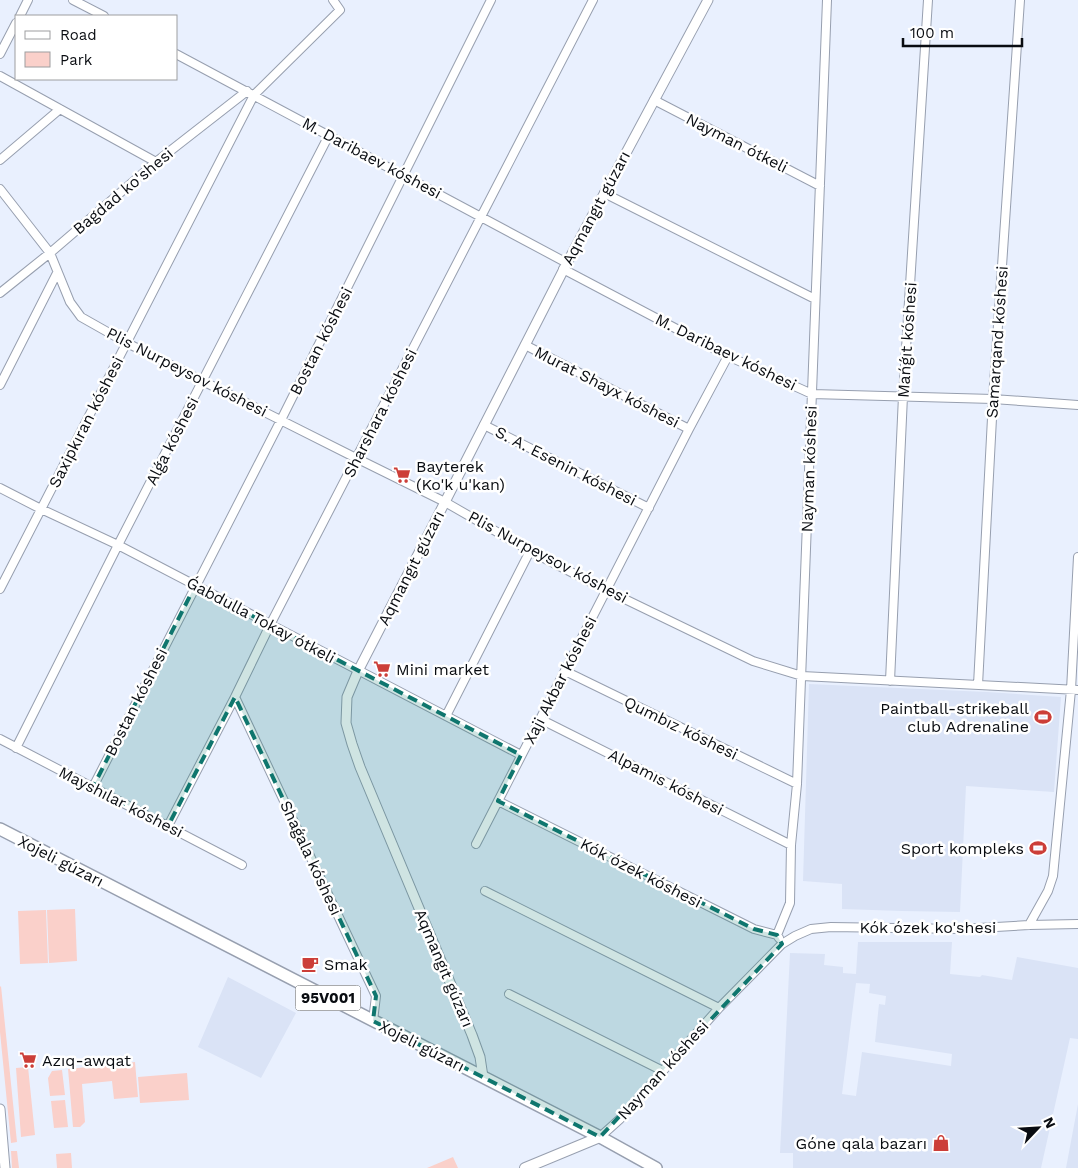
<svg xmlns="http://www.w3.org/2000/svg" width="1078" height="1168" font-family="'Work Sans',sans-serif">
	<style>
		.built { fill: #dae3f6; fill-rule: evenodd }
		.green { fill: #fad0ca }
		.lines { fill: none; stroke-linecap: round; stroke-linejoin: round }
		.minor-casing { stroke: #979faf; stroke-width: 10 }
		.tertiary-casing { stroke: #979faf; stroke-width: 11 }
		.secondary-casing { stroke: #979faf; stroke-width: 12 }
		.primary-casing { stroke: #979faf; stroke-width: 14 }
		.minor { stroke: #fff; stroke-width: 8 }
		.tertiary { stroke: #fff; stroke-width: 9 }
		.secondary { stroke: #fff; stroke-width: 10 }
		.primary { stroke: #fff; stroke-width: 11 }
		.marked { fill: #0f766e; fill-opacity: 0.2; stroke: #0f766e; stroke-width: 4; stroke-dasharray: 10 6; stroke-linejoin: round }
		.labels { text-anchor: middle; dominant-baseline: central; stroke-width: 5; stroke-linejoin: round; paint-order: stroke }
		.shield { fill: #fff; stroke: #535558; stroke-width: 1 }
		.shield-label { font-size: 15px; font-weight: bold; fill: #090c11 }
		.street-label { font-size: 16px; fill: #090c11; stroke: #fff }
		.poi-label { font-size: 16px; fill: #090c11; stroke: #fff; text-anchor: start }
	</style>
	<rect width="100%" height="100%" fill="#e9f0fe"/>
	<!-- built -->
	<path class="built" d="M 809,684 L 987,692 L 1061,697 L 1054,792 L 966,786 L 960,912 L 902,911 L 842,909 L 842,884 L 803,881 Z
		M 858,942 L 952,942 L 950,974 L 980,977 L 982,975 L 1012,980 L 1017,957 L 1078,968 L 1078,1039 L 1070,1038 L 1041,1168 L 793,1168 L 793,1153 L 780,1153 L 790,953 L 825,954 L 824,965 L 843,967 L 843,973 L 856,974 ZM 856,983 L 870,984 L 869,993 L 886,996 L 885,1005 L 879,1004 L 875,1042 L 952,1054 L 951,1066 L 862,1052 L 856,1096 L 842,1094 Z
		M 228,977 L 296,1013 L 261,1078 L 198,1047 Z
		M 1078,1104 L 1078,1168 L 1066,1168 Z"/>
	<!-- green -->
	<path class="green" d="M 75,909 L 77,961 L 49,963 L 47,910 Z
		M 46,910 L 48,963 L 20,964 L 18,911 Z
		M 1,986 L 17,1142 L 11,1143 L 0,1032 L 0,987 Z
		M 135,1062 L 138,1097 L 114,1099 L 112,1081 L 82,1084 L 85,1122 L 80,1127 L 73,1127 L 68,1069 Z
		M 28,1067 L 35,1135 L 21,1137 L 16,1068 Z
		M 62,1070 L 65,1095 L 50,1096 L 48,1078 L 52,1071 Z
		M 187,1073 L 189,1100 L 140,1103 L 138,1077 Z
		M 65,1100 L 68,1127 L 54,1128 L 51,1101 Z
		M 11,1151 L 17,1151 L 19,1168 L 12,1168 Z
		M 71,1153 L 72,1168 L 57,1168 L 56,1154 Z
		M 453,1157 L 458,1168 L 427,1168 Z"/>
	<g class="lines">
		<!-- minor casing -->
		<g class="minor-casing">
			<path id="minor" d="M 73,0 L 104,16
				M 20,16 L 28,0
				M 0,54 L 16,23
				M 176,54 L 567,263
				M 0,76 L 156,162
				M 654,100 L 820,186
				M 0,160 L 60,109
				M 0,189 L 50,253 L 70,302 L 81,317 L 127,343 L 356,458 L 445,502 L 530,551 L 606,590 L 753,661 L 802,676 L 1078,690
				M 604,193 L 815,299
				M 563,269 L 728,356 L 812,394 L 993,399 L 1078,405
				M 0,293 L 50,253 L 156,162 L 247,91
				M 525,345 L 689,429
				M 0,385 L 57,273
				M 484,425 L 649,508
				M 0,488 L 41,509 L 118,545 L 521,755
				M 0,589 L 254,95 L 340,10 L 333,0
				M 565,671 L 797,784
				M 890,681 L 903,396 L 928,0
				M 978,685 L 993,399 L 1020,0
				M 235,697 L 376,996 L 373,1021
				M 446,716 L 530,551
				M 540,719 L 791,845
				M 0,739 L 242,865
				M 16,748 L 118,545 L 329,135
				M 93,787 L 281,420 L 491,0
				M 498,801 L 754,929 L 777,935 L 779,938
				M 168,826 L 235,697 L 270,625 L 593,0
				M 476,844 L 689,429 L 728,356
				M 485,891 L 719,1008
				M 1029,925 L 1048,891 L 1053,876 L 1071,690 L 1078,557
				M 777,935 L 790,903 L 791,845 L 797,784 L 827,0
				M 509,994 L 663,1071
				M 600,1137 L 620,1119 L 719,1008 L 782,944 L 795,936 L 811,929 L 831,927 L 961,929 L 1029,925 L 1078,924"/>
		</g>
		<!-- tertiary casing -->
		<g class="tertiary-casing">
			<path id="tertiary" d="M 483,1077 L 480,1057 L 472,1035 L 360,767 L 352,744 L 346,723 L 347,697 L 358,671 L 445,502 L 567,263 L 708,0
				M 0,1109 L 5,1168"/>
		</g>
		<!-- secondary casing -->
		<g class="secondary-casing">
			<path id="secondary" d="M 525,1168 L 600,1137"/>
		</g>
		<!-- primary casing -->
		<g class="primary-casing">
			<path id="primary" d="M 0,829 L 600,1137 L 656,1168"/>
		</g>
		<!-- minor -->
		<use href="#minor" class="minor"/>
		<!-- tertiary -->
		<use href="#tertiary" class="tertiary"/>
		<!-- secondary -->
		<use href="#secondary" class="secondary"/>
		<!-- primary -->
		<use href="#primary" class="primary"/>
	</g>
	<!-- marked area -->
	<path class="marked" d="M 195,586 L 521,755 L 498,801 L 754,929 L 777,935 L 782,944 L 600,1137 L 373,1021 L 376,996 L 235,697 L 168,826 L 93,787 Z"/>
	<!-- icons -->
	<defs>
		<g id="supermarket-bare" transform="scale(1.35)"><path d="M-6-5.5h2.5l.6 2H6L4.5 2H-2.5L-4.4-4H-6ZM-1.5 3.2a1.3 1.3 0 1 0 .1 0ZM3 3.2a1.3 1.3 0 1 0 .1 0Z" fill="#cc3e38" stroke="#fff" stroke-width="2.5" paint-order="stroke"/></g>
		<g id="stadium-bare" transform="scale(1.35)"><path d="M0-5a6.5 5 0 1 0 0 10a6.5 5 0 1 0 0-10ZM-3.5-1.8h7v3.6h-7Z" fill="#cc3e38" stroke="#fff" stroke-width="2.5" paint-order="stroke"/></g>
		<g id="cafe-bare" transform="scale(1.35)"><path d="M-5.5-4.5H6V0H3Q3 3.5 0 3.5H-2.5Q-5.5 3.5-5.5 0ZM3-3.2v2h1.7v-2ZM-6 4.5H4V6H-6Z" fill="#cc3e38" stroke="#fff" stroke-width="2.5" paint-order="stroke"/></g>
		<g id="shop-bare" transform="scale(1.35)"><path d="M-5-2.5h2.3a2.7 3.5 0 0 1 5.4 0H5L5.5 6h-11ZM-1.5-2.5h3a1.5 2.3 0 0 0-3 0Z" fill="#cc3e38" stroke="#fff" stroke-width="2.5" paint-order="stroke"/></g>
	</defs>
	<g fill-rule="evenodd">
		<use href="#supermarket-bare" x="402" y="475"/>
		<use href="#supermarket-bare" x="382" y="669"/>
		<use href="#stadium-bare" x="1043" y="717"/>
		<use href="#stadium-bare" x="1038" y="848"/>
		<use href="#cafe-bare" x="310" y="964"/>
		<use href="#supermarket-bare" x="28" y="1060"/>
		<use href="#shop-bare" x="941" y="1143"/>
	</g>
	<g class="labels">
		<!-- shield labels -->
		<rect class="shield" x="295.5" y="985.5" width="65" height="25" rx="4"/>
		<g class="shield-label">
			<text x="328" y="998">95V001</text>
		</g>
		<!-- street labels -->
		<g class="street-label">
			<text transform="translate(737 143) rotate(27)">Nayman ótkeli</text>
			<text transform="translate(372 158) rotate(28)">M. Daribaev kóshesi</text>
			<text transform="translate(123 191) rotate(-40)">Bagdad ko'shesi</text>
			<text transform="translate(596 208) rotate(-62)">Aqmangıt gúzarı</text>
			<text transform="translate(907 340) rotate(-86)">Mańǵıt kóshesi</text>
			<text transform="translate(321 341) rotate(-63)">Bostan kóshesi</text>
			<text transform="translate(997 342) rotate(-86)">Samarqand kóshesi</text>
			<text transform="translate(726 352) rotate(26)">M. Daribaev kóshesi</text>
			<text transform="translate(187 372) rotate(27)">Plis Nurpeysov kóshesi</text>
			<text transform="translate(607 387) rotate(27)">Murat Shayx kóshesi</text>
			<text transform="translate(380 413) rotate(-63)">Sharshara kóshesi</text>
			<text transform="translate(86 422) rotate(-63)">Saxipkıran kóshesi</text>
			<text transform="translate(172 441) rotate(-63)">Alǵa kóshesi</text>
			<text transform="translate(566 466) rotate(27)">S. A. Esenin kóshesi</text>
			<text transform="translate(809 469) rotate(-88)">Nayman kóshesi</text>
			<text transform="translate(548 557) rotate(28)">Plis Nurpeysov kóshesi</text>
			<text transform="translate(411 568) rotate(-63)">Aqmangıt gúzarı</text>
			<text transform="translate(261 620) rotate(28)">Ǵabdulla Tokay ótkeli</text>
			<text transform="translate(560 680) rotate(-63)">Xaji Akbar kóshesi</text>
			<text transform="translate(136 702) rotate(-63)">Bostan kóshesi</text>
			<text transform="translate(681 728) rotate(26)">Qumbız kóshesi</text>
			<text transform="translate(666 782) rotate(27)">Alpamıs kóshesi</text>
			<text transform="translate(121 802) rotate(27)">Mayshılar kóshesi</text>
			<text transform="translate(311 858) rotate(65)">Shaǵala kóshesi</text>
			<text transform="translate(61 861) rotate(27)">Xojeli gúzarı</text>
			<text transform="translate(641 873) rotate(27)">Kók ózek kóshesi</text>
			<text x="928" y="927">Kók ózek ko'shesi</text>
			<text transform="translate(444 968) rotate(67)">Aqmangıt gúzarı</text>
			<text transform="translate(422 1046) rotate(27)">Xojeli gúzarı</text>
			<text transform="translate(663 1070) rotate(-48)">Nayman kóshesi</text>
		</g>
		<!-- poi labels -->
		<g class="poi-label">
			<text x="416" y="466">Bayterek<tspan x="416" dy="18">(Ko'k u'kan)</tspan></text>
			<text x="396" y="669">Mini market</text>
			<text x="1029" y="708" text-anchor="end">Paintball-strikeball<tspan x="1029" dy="18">club Adrenaline</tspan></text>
			<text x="1024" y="848" text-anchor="end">Sport kompleks</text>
			<text x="324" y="964">Smak</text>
			<text x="42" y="1060">Azıq-awqat</text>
			<text x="927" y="1143" text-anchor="end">Góne qala bazarı</text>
		</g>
	</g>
	<!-- legend -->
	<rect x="15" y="15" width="162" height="65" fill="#ffffff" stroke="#9d9ea0"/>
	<rect x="25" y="31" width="25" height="8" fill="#ffffff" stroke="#9d9ea0"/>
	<text x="60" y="40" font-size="15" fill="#090c11">Road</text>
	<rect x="25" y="52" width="25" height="15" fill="#fad0ca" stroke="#9d9ea0"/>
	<text x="60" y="65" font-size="15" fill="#090c11">Park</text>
	<!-- north arrow -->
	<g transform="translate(1038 1128) rotate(65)" stroke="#ffffff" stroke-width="4" paint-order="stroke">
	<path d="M0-4L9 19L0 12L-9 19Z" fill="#090c11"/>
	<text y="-8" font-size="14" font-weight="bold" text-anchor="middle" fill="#090c11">N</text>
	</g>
	<!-- scale -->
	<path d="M903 38v8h119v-8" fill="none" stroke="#090c11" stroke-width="2.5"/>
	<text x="910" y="38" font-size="15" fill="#090c11" stroke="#ffffff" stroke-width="4" paint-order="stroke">100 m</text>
</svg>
